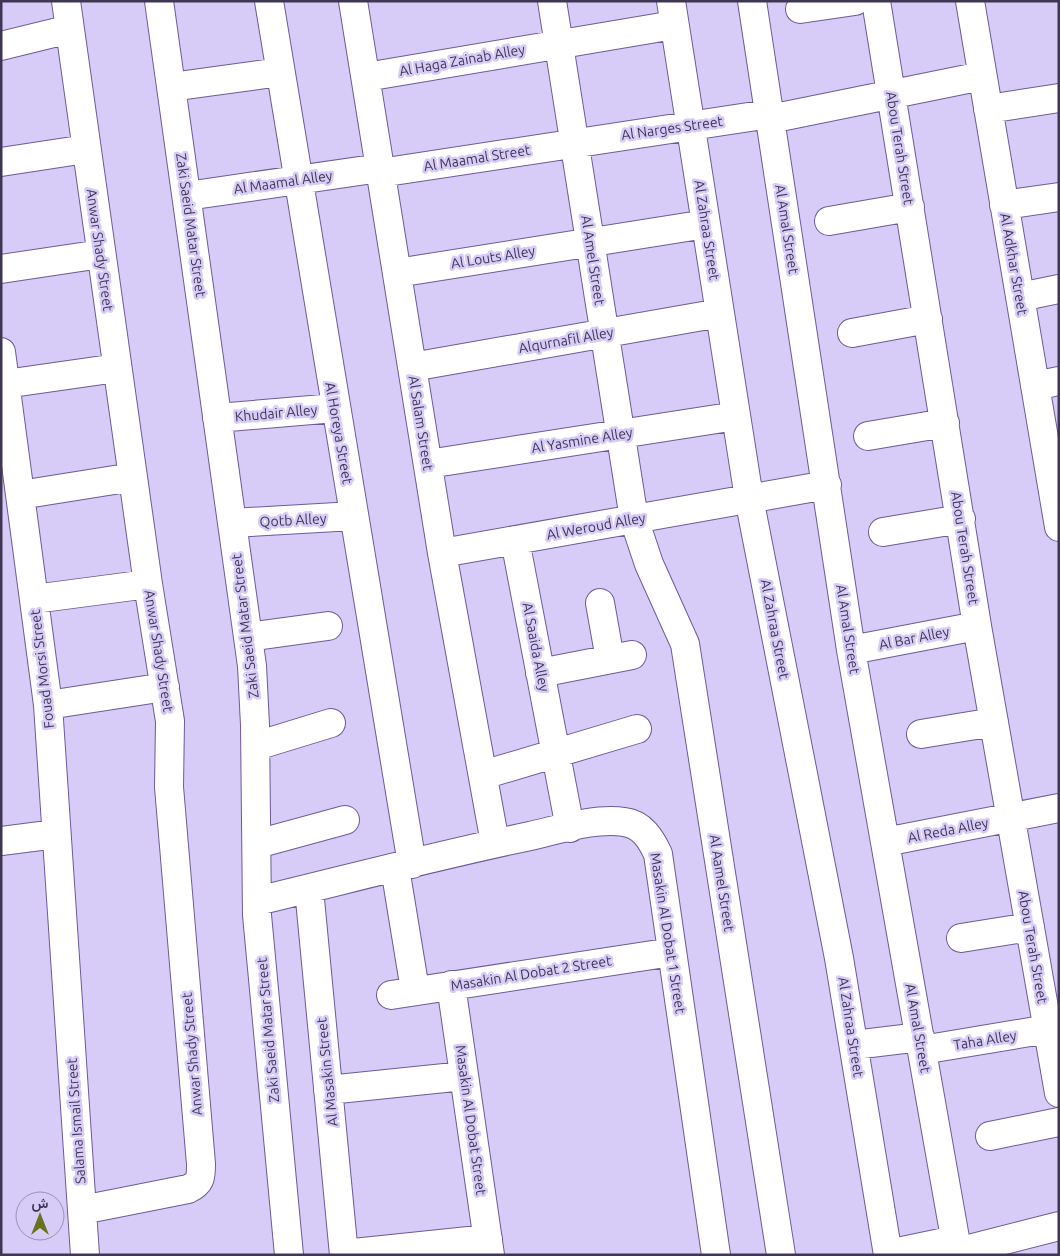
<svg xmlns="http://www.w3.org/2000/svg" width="1060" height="1256" font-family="Ubuntu,Vazirmatn,sans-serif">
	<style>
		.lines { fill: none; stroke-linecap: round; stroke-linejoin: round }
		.minor-casing { stroke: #6e5a99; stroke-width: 30 }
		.minor { stroke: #fff; stroke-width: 28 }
		.labels { text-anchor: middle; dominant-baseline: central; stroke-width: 5; stroke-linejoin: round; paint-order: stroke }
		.street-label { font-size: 14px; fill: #3f3653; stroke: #d7ccf7 }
	</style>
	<rect width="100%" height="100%" fill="#d7ccf7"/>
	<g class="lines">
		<!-- minor casing -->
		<g class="minor-casing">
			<path id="minor" d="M 66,1 L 148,584 L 170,721 L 169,787 L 201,1164 C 201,1177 201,1183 188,1189 L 82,1210
				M 159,1 L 252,666 L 255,725 L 257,915 L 289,1255
				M 269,1 L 412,864
				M 353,1 L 442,553 L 495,843
				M 552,1 L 634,519 L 649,564 L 685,644 L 781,1255
				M 671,1 L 749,498 L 839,958 L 888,1255
				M 752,1 L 851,650 L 958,1255
				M 876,1 L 977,626 L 1059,1093
				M 970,1 L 1059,527
				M 800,9 L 855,1
				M 1,46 L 70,29
				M 366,77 L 674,25
				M 171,87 L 280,72
				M 988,109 L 1059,98
				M 770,119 L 982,76
				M 1,162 L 86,149
				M 380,173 L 769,114
				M 187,196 L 380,168
				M 1004,205 L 1059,197
				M 829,221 L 910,207
				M 1,269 L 101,254
				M 397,273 L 706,224
				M 1020,297 L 1059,289
				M 852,333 L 928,319
				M 1,352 L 48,705 L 85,1255
				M 412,367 L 720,313
				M 5,384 L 117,368
				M 1035,386 L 1059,381
				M 217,418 L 335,408
				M 868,436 L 945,423
				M 428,464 L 736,416
				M 20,495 L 133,477
				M 232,523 L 354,516
				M 883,532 L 961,519
				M 515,540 L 570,828
				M 442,553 L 827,485
				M 34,599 L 148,584
				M 600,603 L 610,659
				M 248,637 L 328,626
				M 851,650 L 977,626
				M 540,673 L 632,655
				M 48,705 L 165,687
				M 921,734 L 994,722
				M 256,746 L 331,723
				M 483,775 L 637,729
				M 1,841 L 56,834
				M 885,842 L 1059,808
				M 257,844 L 345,820
				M 395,868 L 415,990
				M 309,889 L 344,1255
				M 257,901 C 348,879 439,855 530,836 C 557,830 597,817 624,822 C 642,824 651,839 658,854 L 716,1255
				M 961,938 L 1030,927
				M 451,985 L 490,1255
				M 391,995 L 672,952
				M 854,1045 L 920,1037
				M 922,1050 L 1048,1029
				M 328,1090 L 464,1076
				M 990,1136 L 1059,1122
				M 957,1252 L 1059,1226
				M 344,1254 L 488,1239
				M 888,1254 L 955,1240"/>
		</g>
		<!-- minor -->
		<use href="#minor" class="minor"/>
	</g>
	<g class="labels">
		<!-- street labels -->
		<g class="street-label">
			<text transform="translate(462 60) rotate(-10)">Al Haga Zainab Alley</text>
			<text transform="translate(672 128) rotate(-8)">Al Narges Street</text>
			<text transform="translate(900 148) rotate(81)">Abou Terah Street</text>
			<text transform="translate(477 158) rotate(-9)">Al Maamal Street</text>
			<text transform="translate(283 182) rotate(-8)">Al Maamal Alley</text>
			<text transform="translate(191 225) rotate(82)">Zaki Saeid Matar Street</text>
			<text transform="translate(787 229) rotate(81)">Al Amal Street</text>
			<text transform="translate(707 230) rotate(81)">Al Zahraa Street</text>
			<text transform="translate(100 250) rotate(82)">Anwar Shady Street</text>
			<text transform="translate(493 257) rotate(-9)">Al Louts Alley</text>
			<text transform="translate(593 260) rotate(81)">Al Amel Street</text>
			<text transform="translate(1014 264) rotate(80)">Al Adkhar Street</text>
			<text transform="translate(566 340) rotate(-10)">Alqurnafil Alley</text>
			<text transform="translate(276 413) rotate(-5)">Khudair Alley</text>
			<text transform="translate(421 423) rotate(81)">Al Salam Street</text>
			<text transform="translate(339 433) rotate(80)">Al Horeya Street</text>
			<text transform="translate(582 440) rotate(-9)">Al Yasmine Alley</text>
			<text transform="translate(293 520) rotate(-3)">Qotb Alley</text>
			<text transform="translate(596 526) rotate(-10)">Al Weroud Alley</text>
			<text transform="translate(965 548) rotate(81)">Abou Terah Street</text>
			<text transform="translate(245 626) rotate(-97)">Zaki Saeid Matar Street</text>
			<text transform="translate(775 629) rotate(79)">Al Zahraa Street</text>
			<text transform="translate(848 629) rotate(81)">Al Amal Street</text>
			<text transform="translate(914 638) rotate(-11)">Al Bar Alley</text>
			<text transform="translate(536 647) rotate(79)">Al Saaida Alley</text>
			<text transform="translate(159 651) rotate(81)">Anwar Shady Street</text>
			<text transform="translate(42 669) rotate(-97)">Fouad Morsi Street</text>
			<text transform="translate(948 830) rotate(-11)">Al Reda Alley</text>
			<text transform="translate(722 883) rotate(81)">Al Aamel Street</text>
			<text transform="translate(668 933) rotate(81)">Masakin Al Dobat 1 Street</text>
			<text transform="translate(1033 947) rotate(80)">Abou Terah Street</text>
			<text transform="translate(531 973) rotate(-9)">Masakin Al Dobat 2 Street</text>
			<text transform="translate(851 1027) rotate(81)">Al Zahraa Street</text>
			<text transform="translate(918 1028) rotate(80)">Al Amal Street</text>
			<text transform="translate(268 1030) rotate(-95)">Zaki Saeid Matar Street</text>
			<text transform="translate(985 1040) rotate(-9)">Taha Alley</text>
			<text transform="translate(192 1054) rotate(-95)">Anwar Shady Street</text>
			<text transform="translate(327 1072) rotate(-96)">Al Masakin Street</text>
			<text transform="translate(471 1120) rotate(82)">Masakin Al Dobat Street</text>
			<text transform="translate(76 1121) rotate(-94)">Salama Ismail Street</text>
		</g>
	</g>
	<!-- border -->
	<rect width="1060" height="1256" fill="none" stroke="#3f3653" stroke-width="5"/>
	<!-- north arrow -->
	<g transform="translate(40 1216)"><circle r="24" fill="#d7ccf7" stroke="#9a90b5"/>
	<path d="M0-4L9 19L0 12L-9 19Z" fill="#67731e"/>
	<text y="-8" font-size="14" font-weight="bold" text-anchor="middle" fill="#3f3653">ش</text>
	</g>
</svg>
